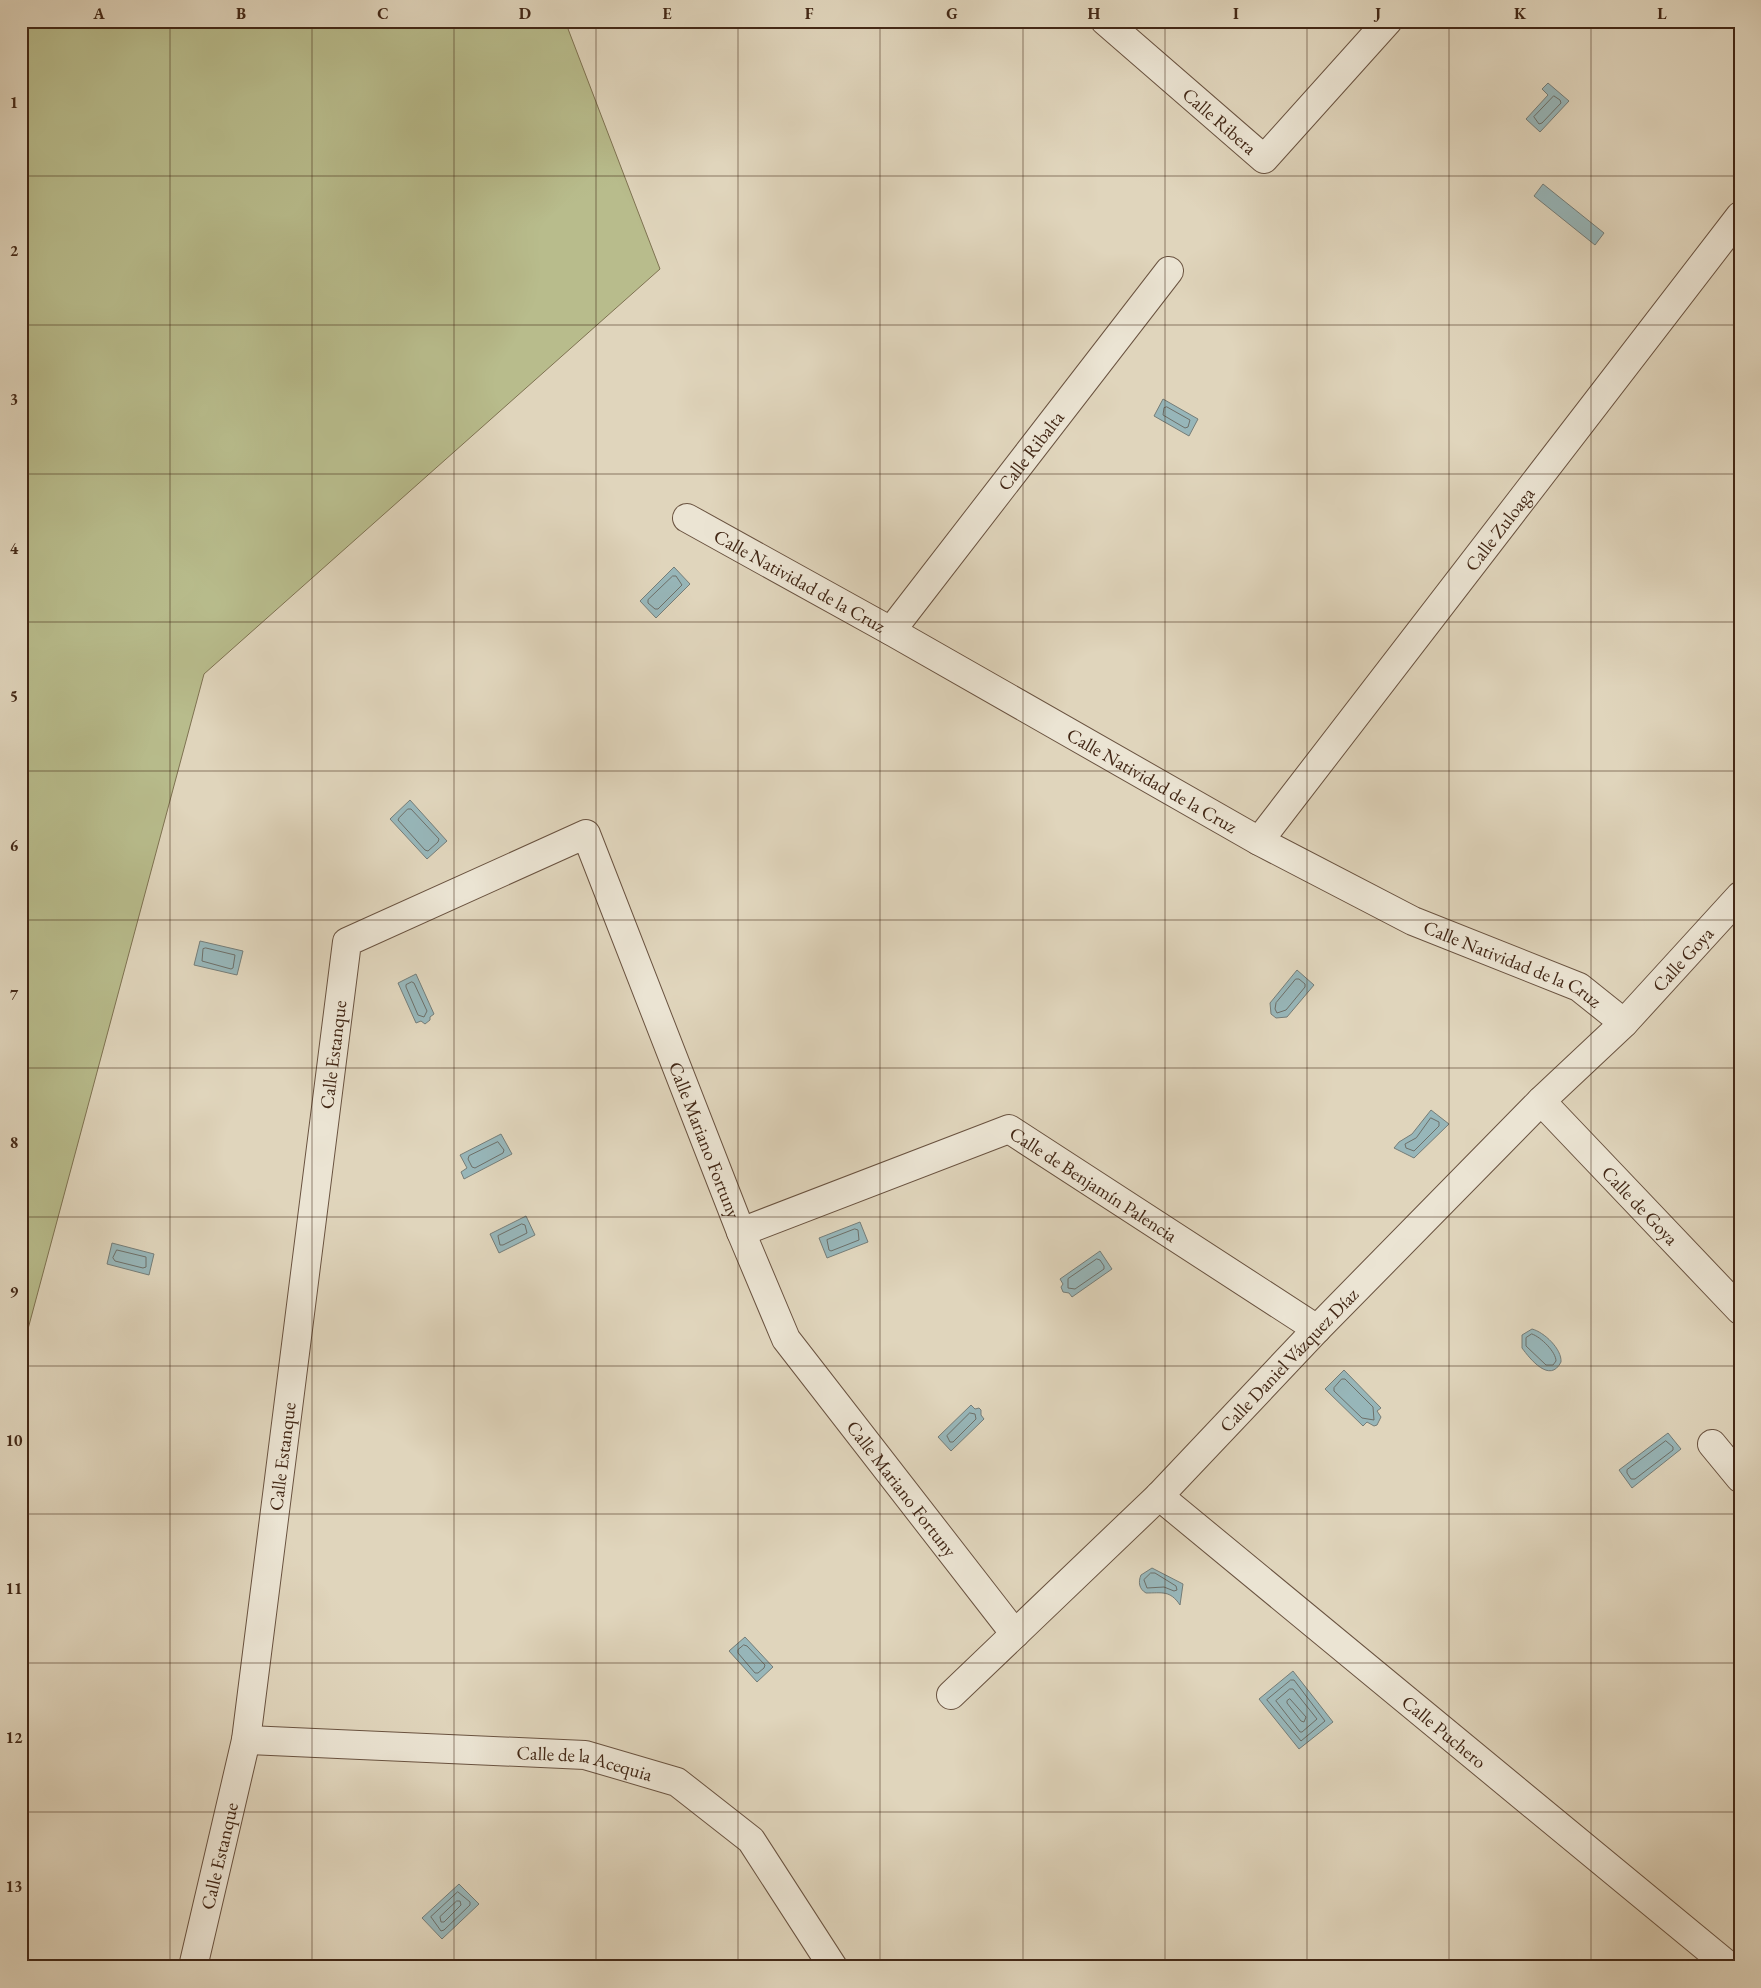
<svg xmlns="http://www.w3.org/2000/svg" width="1761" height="1988" font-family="'EB Garamond',serif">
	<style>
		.green { fill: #b8bc8c; stroke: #7e7251 }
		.water { fill: #97b6b9; stroke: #757d78 }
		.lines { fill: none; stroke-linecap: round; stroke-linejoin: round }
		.shore { stroke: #6d6f68; stroke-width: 1 }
		.minor-casing { stroke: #6a5340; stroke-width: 30 }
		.minor { stroke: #ebe4d3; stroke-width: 28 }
		.grid { fill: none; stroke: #432816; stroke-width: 1; stroke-opacity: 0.55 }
		.labels { text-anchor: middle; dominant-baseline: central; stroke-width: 4.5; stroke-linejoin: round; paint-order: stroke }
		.street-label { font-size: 19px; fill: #432816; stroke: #ebe4d3 }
		.neatline { fill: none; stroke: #432816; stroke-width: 2 }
		.grid-label { font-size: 16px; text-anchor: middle; font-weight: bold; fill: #432816 }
	</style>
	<rect width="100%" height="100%" fill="#e0d5bc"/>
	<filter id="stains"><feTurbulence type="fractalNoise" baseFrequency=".004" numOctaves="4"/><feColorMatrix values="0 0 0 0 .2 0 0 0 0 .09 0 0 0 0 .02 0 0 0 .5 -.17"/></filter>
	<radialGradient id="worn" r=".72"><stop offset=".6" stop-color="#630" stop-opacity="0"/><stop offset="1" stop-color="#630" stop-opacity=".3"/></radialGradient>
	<!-- green -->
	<path class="green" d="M 21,21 L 565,21 L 660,269 L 204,674 L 21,1355 Z"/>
	<!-- water -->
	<path class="water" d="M 1548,83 L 1569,101 L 1540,132 L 1526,119 L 1548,95 L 1542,89 Z
		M 1543,184 L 1604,233 L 1595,245 L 1534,196 Z
		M 1163,399 L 1198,419 L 1189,436 L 1154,416 Z
		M 674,567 L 690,584 L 656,618 L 640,601 Z
		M 410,800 L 447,841 L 427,859 L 390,819 Z
		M 200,941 L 243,951 L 237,975 L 194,965 Z
		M 1297,970 L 1314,985 L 1287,1017 L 1276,1018 L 1271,1014 L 1270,1003 Z
		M 416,974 L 434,1014 L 430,1017 L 430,1020 L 425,1024 L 421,1021 L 416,1023 L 398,983 Z
		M 1431,1110 L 1449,1124 L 1414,1158 L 1394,1148 L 1399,1142 L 1412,1134 Z
		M 501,1134 L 512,1154 L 464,1179 L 461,1172 L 467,1168 L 460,1155 Z
		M 526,1216 L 535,1235 L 499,1253 L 490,1234 Z
		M 860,1222 L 868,1242 L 827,1258 L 819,1238 Z
		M 112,1243 L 154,1254 L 149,1275 L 107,1264 Z
		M 1100,1251 L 1112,1269 L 1072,1297 L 1069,1293 L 1063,1292 L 1061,1287 L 1063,1284 L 1060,1279 Z
		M 1532,1329 C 1544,1332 1562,1349 1561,1362 C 1550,1384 1530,1359 1522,1348 L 1522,1335 Z
		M 1344,1370 L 1381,1408 L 1377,1411 L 1381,1417 L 1377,1425 L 1374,1426 L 1367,1422 L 1363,1426 L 1325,1389 Z
		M 971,1405 L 975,1409 L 979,1408 L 981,1410 L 981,1415 L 984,1419 L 951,1451 L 938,1437 Z
		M 1668,1433 L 1681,1449 L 1632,1488 L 1619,1470 Z
		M 1152,1568 L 1183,1584 L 1180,1605 C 1170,1590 1162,1593 1146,1593 C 1139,1589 1138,1582 1141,1575 Z
		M 745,1637 L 773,1667 L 757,1682 L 729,1651 Z
		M 1293,1671 L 1333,1722 L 1299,1749 L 1259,1699 Z
		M 459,1884 L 479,1904 L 442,1939 L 422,1918 Z"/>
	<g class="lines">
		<!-- shore -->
		<path class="shore" d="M 1554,96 L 1560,100 L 1561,103 L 1542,123 L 1539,124 L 1534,117 Z
			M 1167,407 L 1190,420 L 1188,427 L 1185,428 L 1163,415 L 1164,408 Z
			M 673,576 L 676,576 L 682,585 L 658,609 L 655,609 L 648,603 L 648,600 Z
			M 408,809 L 411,809 L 439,839 L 438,842 L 428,851 L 425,850 L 398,820 L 399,818 Z
			M 206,948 L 235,955 L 233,968 L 231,969 L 202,961 L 203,949 Z
			M 1296,979 L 1299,979 L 1305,984 L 1305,987 L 1286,1010 L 1277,1013 L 1275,1009 L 1276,1003 Z
			M 412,982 L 414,983 L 427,1011 L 424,1017 L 418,1015 L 406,987 L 406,985 Z
			M 1431,1118 L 1439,1122 L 1439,1126 L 1414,1151 L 1406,1148 L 1405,1144 L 1416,1138 Z
			M 498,1142 L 504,1150 L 503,1153 L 475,1168 L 472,1167 L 468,1159 L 469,1156 Z
			M 522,1224 L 525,1225 L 527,1233 L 503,1245 L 500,1245 L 498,1236 Z
			M 855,1229 L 858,1230 L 859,1240 L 831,1251 L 829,1250 L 827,1240 Z
			M 117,1250 L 146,1257 L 146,1267 L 143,1268 L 115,1261 L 113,1258 Z
			M 1097,1259 L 1100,1260 L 1104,1266 L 1104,1269 L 1075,1289 L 1068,1288 L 1068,1279 Z
			M 1532,1334 C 1541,1337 1556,1352 1556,1361 L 1553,1365 L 1546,1365 L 1526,1346 L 1526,1338 Z
			M 1342,1379 L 1345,1379 L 1373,1407 L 1374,1420 L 1362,1418 L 1334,1391 L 1334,1388 Z
			M 970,1413 L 975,1414 L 976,1419 L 953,1442 L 950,1442 L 947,1436 Z
			M 1666,1441 L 1673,1447 L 1673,1450 L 1635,1479 L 1631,1479 L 1627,1473 L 1627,1470 Z
			M 1151,1573 L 1155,1573 L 1176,1586 L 1177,1590 L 1174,1591 L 1164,1587 L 1147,1588 L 1144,1580 Z
			M 744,1645 L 747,1646 L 765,1665 L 764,1668 L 758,1673 L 755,1673 L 738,1653 L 738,1650 Z
			M 1291,1680 L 1294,1680 L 1325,1721 L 1301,1741 L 1267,1700 Z
			M 1290,1689 L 1293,1689 L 1317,1719 L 1302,1732 L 1300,1732 L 1276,1701 Z
			M 1290,1699 L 1306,1717 L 1304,1722 L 1301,1721 L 1287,1703 L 1287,1701 Z
			M 458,1892 L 470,1902 L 470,1905 L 444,1930 L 441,1931 L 431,1917 Z
			M 457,1901 L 460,1901 L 461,1905 L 444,1922 L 441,1922 L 440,1917 Z"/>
		<!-- minor casing -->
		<g class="minor-casing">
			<g id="minor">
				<path id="s1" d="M 1105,21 L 1264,159 L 1388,21"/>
				<path id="s2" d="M 687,518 L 891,631 L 1259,841 L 1413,921 L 1579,987 L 1624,1023"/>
				<path id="s3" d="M 891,631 L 1169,271"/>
				<path id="s4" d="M 1259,841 L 1740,216"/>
				<path id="s5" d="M 1541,1101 L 1740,1310"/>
				<path id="s6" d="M 741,1232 L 1009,1129 L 1317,1329"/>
				<path d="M 1712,1444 L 1740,1478"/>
				<path id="s7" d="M 1159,1496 L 1730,1967"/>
				<path id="s8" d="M 951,1695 L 1159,1496 L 1317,1329 L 1541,1101 L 1624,1023 L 1740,896"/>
				<path id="s9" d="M 246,1740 L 585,1755 L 677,1782 L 751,1840 L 833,1967"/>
				<path id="s10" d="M 193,1967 L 246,1740 L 347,942 L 586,834 L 741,1232 L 786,1339 L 1015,1634"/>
			</g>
		</g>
		<!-- minor -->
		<use href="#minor" class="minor"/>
	</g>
	<!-- grid -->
	<path class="grid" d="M 170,21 L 170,1967M 312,21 L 312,1967M 454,21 L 454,1967M 596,21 L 596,1967M 738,21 L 738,1967M 880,21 L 880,1967M 1023,21 L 1023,1967M 1165,21 L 1165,1967M 1307,21 L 1307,1967M 1449,21 L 1449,1967M 1591,21 L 1591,1967M 21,176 L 1740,176M 21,325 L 1740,325M 21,474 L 1740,474M 21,622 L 1740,622M 21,771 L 1740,771M 21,920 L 1740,920M 21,1068 L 1740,1068M 21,1217 L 1740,1217M 21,1366 L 1740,1366M 21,1514 L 1740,1514M 21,1663 L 1740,1663M 21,1812 L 1740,1812"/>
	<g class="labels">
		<!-- street labels -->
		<g class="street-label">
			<text stroke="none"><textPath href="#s1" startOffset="152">Calle Ribera</textPath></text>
			<text stroke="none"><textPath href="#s3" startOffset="228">Calle Ribalta</textPath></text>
			<text stroke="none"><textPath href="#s4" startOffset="394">Calle Zuloaga</textPath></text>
			<text stroke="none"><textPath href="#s2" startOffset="129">Calle Natividad de la Cruz</textPath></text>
			<text stroke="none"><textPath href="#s2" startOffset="534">Calle Natividad de la Cruz</textPath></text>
			<text stroke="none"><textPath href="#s8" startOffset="1038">Calle Goya</textPath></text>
			<text stroke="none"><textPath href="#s2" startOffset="939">Calle Natividad de la Cruz</textPath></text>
			<text stroke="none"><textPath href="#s10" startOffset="924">Calle Estanque</textPath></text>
			<text stroke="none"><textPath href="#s10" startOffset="1628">Calle Mariano Fortuny</textPath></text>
			<text stroke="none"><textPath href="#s6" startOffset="388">Calle de Benjamín Palencia</textPath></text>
			<text stroke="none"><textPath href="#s5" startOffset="144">Calle de Goya</textPath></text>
			<text stroke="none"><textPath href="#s8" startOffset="476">Calle Daniel Vázquez Díaz</textPath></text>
			<text stroke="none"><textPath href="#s10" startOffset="519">Calle Estanque</textPath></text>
			<text stroke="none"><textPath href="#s10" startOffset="2032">Calle Mariano Fortuny</textPath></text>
			<text stroke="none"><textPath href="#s7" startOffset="370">Calle Puchero</textPath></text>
			<text stroke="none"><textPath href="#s9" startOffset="340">Calle de la Acequia</textPath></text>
			<text stroke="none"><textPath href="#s10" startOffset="114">Calle Estanque</textPath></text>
		</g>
	</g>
	<!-- margin -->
	<rect width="1761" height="1988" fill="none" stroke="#e0d5bc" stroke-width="55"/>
	<rect x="28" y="28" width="1706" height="1932" class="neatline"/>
	<g class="grid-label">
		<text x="99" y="19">A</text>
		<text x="241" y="19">B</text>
		<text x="383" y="19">C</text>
		<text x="525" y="19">D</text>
		<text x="667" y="19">E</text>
		<text x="809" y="19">F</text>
		<text x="952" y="19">G</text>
		<text x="1094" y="19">H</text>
		<text x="1236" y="19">I</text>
		<text x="1378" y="19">J</text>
		<text x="1520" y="19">K</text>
		<text x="1662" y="19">L</text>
		<text x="14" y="108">1</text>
		<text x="14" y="256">2</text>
		<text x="14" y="405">3</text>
		<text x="14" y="554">4</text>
		<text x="14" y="702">5</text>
		<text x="14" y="851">6</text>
		<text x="14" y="1000">7</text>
		<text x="14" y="1148">8</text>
		<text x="14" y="1297">9</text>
		<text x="14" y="1446">10</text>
		<text x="14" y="1594">11</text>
		<text x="14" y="1743">12</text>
		<text x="14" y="1892">13</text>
	</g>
	<rect width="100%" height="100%" filter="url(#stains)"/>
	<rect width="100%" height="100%" fill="url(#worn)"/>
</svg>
